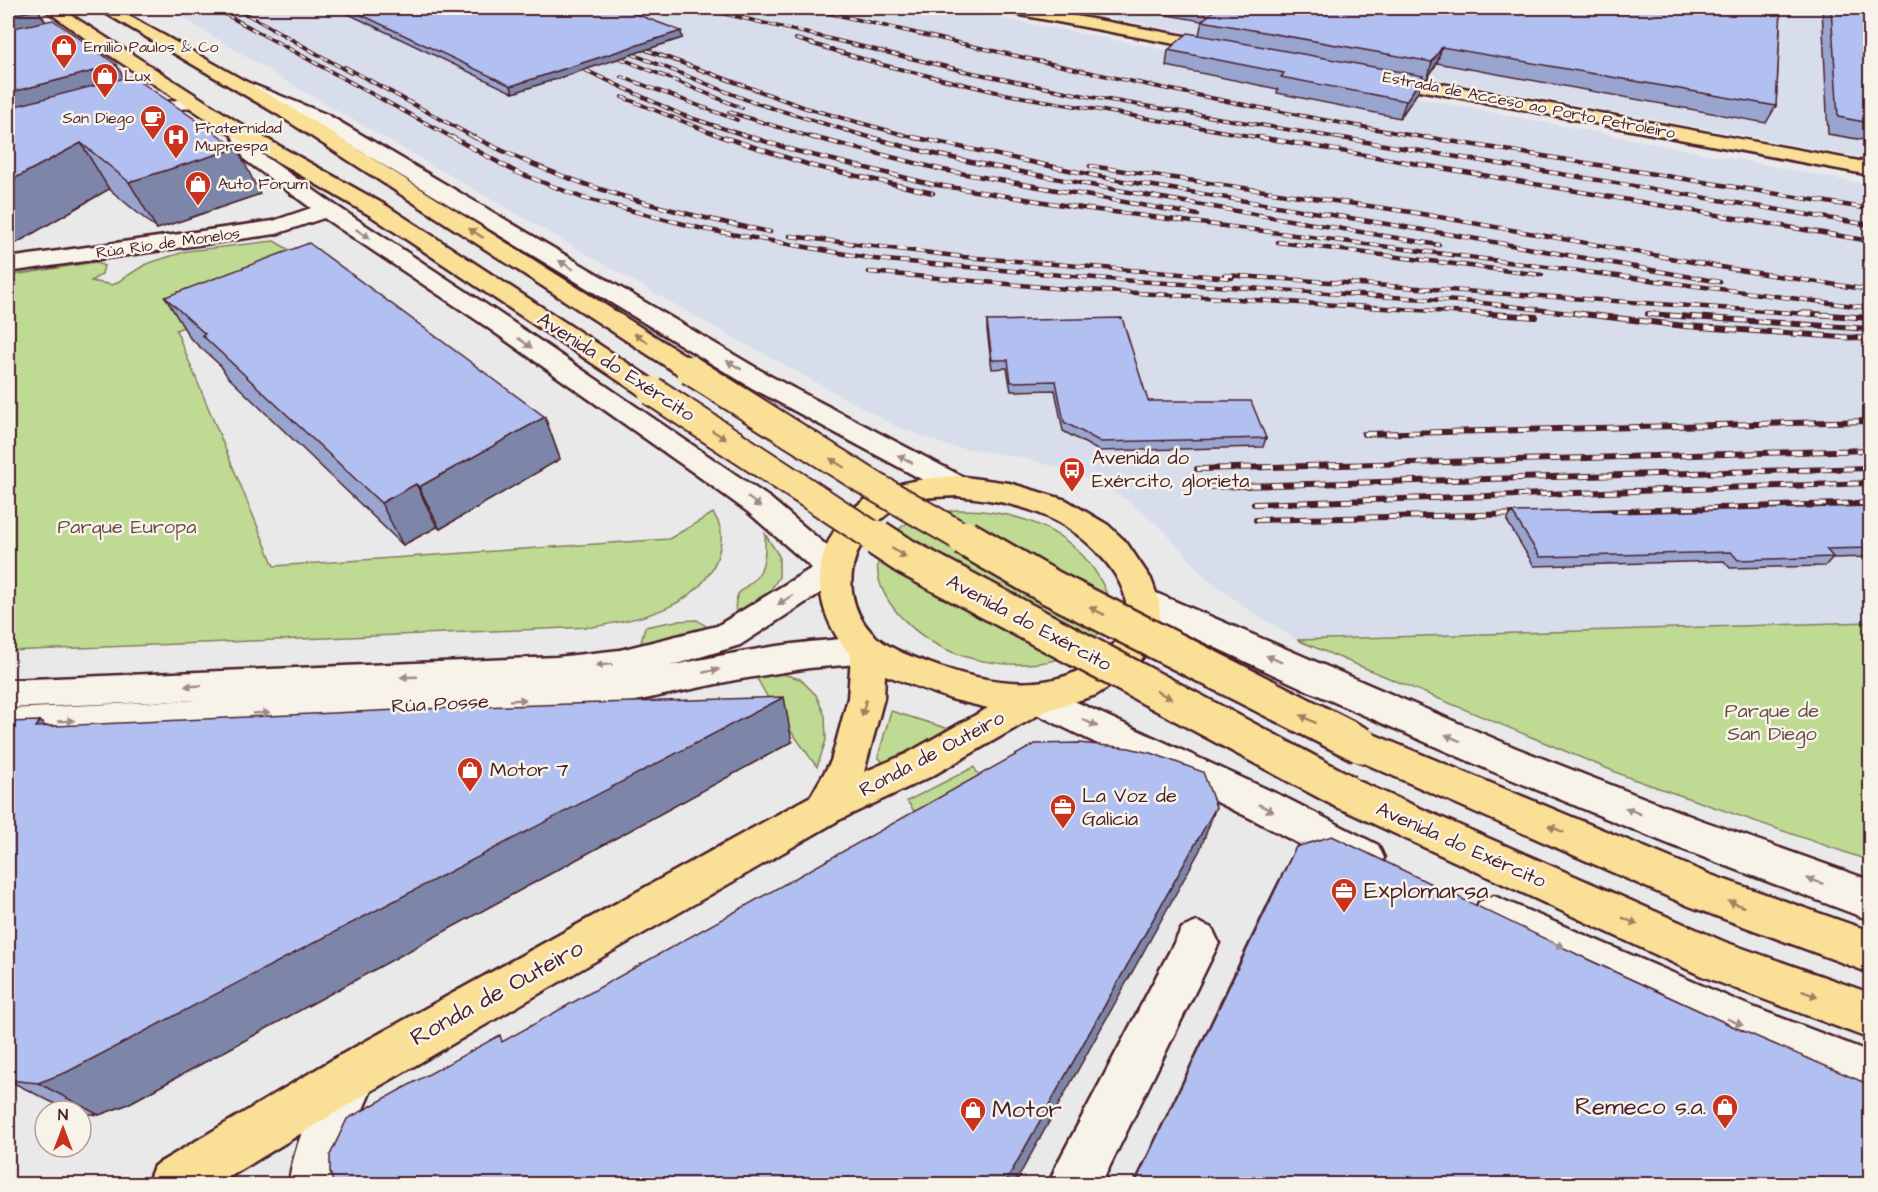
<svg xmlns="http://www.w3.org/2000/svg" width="1878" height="1192" font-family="'Architects Daughter',sans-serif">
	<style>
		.built { fill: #d8ddec }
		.green { fill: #bfda92; stroke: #847c5e; stroke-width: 1.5 }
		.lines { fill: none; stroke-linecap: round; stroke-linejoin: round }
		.minor-casing { stroke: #4a1f2b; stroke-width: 5 }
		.major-casing { stroke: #4a1f2b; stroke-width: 5 }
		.minor { fill: #f7f3e8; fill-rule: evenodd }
		.major { fill: #fadf96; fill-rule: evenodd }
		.rail-far2-casing { stroke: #4a1f2b; stroke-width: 4 }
		.rail-far1-casing { stroke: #4a1f2b; stroke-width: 4.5 }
		.rail-casing { stroke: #4a1f2b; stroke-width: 6 }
		.rail-far2 { stroke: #f7f3e8; stroke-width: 2; stroke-dasharray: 7; stroke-linecap: butt }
		.rail-far1 { stroke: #f7f3e8; stroke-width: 3; stroke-dasharray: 9; stroke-linecap: butt }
		.rail { stroke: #f7f3e8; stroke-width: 4; stroke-dasharray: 11; stroke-linecap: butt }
		.major-bridge-far1-casing { stroke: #4a1f2b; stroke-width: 32; stroke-linecap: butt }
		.major-bridge-casing { stroke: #4a1f2b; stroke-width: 40; stroke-linecap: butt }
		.major-bridge-far1 { stroke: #fadf96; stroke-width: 28 }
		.major-bridge { stroke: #fadf96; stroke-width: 35 }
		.wall { fill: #99a5cf; stroke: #4a1f2b; stroke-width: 1.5 }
		.shaded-wall { fill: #7d86a9; stroke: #4a1f2b; stroke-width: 1.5 }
		.building { fill: #b2c0f1; stroke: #4a1f2b; stroke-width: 1.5 }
		.oneway { fill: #a27f60 }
		.oneway2 { fill: #a0898a }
		.labels { text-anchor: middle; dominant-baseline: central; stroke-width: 5; stroke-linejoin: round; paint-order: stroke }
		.far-poi-label { font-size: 16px; fill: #4a1f2b; stroke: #f7f3e8; text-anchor: start }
		.far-street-label { font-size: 16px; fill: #4a1f2b; stroke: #f7f3e8 }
		.street-label { font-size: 20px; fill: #4a1f2b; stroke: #f7f3e8 }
		.poi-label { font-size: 20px; fill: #4a1f2b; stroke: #f7f3e8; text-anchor: start }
		.park-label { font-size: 20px; fill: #674e45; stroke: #f7f3e8 }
		.near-poi-label { font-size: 24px; fill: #4a1f2b; stroke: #f7f3e8; text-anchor: start }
		.near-street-label { font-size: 24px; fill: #4a1f2b; stroke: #f7f3e8 }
	</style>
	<rect width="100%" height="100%" fill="#e9e9ea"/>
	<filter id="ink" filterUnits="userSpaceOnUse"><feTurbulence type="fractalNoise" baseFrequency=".0167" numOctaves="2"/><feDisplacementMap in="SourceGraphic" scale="12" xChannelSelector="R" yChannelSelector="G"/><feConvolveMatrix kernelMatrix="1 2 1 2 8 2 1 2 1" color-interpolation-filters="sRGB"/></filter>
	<g filter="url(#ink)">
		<!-- built -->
		<path class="built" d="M 167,8 L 948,8 L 1870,185 L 1870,622 L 1297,640 L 1249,610 L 1206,578 L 1164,531 L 1126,499 L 1072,471 L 1014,456 L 948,446 L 896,426 L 698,318 L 284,80 Z
			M 1056,8 L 1870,8 L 1870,159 Z"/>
		<!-- green -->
		<path class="green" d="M 274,241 L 305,259 L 322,274 L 176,330 L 274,566 L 669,539 L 713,513 C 722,526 723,536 719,552 C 704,607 641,619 592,627 L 8,651 L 8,276 L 95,262 L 104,266 L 102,274 L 91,281 L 113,285 L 146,264 L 187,251 Z
			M 956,510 C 1015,509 1074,529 1102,583 C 1108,594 1112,611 1106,622 C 1093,648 1066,660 1039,663 C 1008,667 970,662 941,647 C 899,626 847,568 900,528 C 916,516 937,513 956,510 Z
			M 765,534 L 779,556 L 779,577 L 765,599 L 736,615 C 732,584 749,592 760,572 C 766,560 765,547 765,534 Z
			M 697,620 L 709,628 L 640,647 L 645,627 L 676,621 Z
			M 1870,622 L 1870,861 L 1630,778 L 1297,640 Z
			M 783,674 L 800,679 L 816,695 L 825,716 L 826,740 L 817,767 L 772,705 L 755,675 Z
			M 891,711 L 959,732 L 891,770 L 878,757 Z
			M 974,767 L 983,783 L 917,815 L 907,801 Z"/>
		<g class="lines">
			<!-- minor casing -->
			<g class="minor-casing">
				<path id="minor" d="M 244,81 L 328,115 L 770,376 L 967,479 L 972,486 L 967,493 L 957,496 L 947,493 L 752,388 L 314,123 L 238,90 L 235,86 L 238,82 Z
					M 191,96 L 197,97 L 200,101 L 197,105 L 130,124 L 123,122 L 121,118 L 123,114 Z
					M 240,126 L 247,128 L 260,153 L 335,205 L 499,313 L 770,498 L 845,561 L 850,569 L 845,577 L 740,645 L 670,666 C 723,655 777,644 831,640 C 848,638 865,635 881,641 L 886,650 L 881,659 L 869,663 L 809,668 L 735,680 L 626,703 L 557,712 L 8,739 L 8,709 L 196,700 L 8,708 L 8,680 L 557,657 L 620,650 L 717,626 L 812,568 L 748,512 L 694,473 L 481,323 L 324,218 L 276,234 L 8,272 L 8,258 L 273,221 L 311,208 L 245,160 L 230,132 L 233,128 Z
					M 1142,587 L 1516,748 L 1698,819 L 1870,880 L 1870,920 L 1671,845 L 1489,770 L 1309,691 L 1130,608 L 1125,599 L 1130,590 Z
					M 1037,684 L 1284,797 L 1378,845 L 1384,858 L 1378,871 L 1364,877 L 1350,871 L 1256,821 L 1024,708 L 1019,698 L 1024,688 Z
					M 1494,896 L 1745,1004 L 1870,1052 L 1870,1100 L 1722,1040 L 1479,930 L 1473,916 L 1479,902 Z
					M 1197,922 L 1212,928 L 1219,943 L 1101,1184 L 1049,1184 L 1056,1166 L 1182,928 Z
					M 354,1050 L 371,1057 L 378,1074 L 349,1142 L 339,1184 L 289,1184 C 294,1140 317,1097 337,1057 Z"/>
			</g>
			<!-- major casing -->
			<g class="major-casing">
				<path id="major" d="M 43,8 L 60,8 L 247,128 L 387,206 L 661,385 L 665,391 L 661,397 L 652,399 L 643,397 L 371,216 L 233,136 L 100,49 Z
					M 97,8 L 115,8 L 289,106 L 699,364 L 703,370 L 699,376 L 690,378 L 681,376 L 277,114 Z
					M 1002,8 L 1032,8 L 1223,43 L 1231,48 L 1223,53 L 1010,13 Z
					M 1377,72 L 1870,163 L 1870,175 L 1371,81 L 1368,77 L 1371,73 Z
					M 957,476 L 1009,483 L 1066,500 L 1108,525 L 1126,542 L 1151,579 L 1159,601 L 1160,617 L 1157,632 L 1145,655 L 1123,678 L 1096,695 L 1045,711 L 932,776 L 839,820 L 371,1091 L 218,1184 L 147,1184 L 154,1166 L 337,1057 L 811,796 L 831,761 L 848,698 L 851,655 C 804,604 810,530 873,495 C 898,481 928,478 957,476 ZM 957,496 C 1010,501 1058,512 1096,551 C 1109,564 1120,579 1125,596 C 1128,611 1128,627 1118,639 C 1069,700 991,686 926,662 C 907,655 885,647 871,632 C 830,586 858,520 912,501 C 926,496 942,497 957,496 ZM 885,675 L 951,699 L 988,708 L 906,754 L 864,772 L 884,698 Z
					M 1361,729 L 1711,875 L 1870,931 L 1870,973 L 1689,906 L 1348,756 L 1342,745 L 1348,734 Z
					M 1347,776 L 1725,942 L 1870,993 L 1870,1039 L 1702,976 L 1333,805 L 1328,793 L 1333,781 Z"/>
			</g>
			<!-- minor -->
			<use href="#minor" class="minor"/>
			<!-- major -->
			<use href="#major" class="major"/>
			<!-- rail-far2 casing -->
			<g class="rail-far2-casing">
				<path id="rail-far2" d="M 214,8 L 455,139
					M 236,8 L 351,73
					M 701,8 L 964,71 L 1091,97 L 1345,139
					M 785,8 L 814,14
					M 807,8 C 1015,56 1223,105 1434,139
					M 796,39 L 883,65 L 1005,94 L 1268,139
					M 646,50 L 806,108 L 919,139
					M 632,54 L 752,102 L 875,139
					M 620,58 L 742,108
					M 345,67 L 477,139
					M 585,70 L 682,115 L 756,139
					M 622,77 L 737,120
					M 622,97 L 727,139
					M 729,112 L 817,139"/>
			</g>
			<!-- rail-far1 casing -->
			<g class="rail-far1-casing">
				<path id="rail-far1" d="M 452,137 L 516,172 L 583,198 L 703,229 L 874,259 L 1119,280 L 1474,302 L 1587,315
					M 474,137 C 570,186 665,211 770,232
					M 723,137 L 813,166 L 933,193
					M 751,137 L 796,151 L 931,184 L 1082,208 L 1870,308
					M 812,137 L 943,170 L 1198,215
					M 870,137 C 937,157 1006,169 1075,182 C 1196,205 1317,225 1439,245
					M 913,137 L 1111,179 L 1454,235 L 1720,282
					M 1259,137 L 1870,241
					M 1336,137 L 1870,225
					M 1425,137 L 1870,209
					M 1090,166 L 1411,212 L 1732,269 L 1870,290
					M 790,236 L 964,257 L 1232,278
					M 1278,242 L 1542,275
					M 869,272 L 1054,288 L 1501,315
					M 1224,275 L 1823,315
					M 1648,314 L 1661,315"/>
			</g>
			<!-- rail casing -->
			<g class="rail-casing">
				<path id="rail" d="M 1476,313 L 1536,317
					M 1574,313 L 1685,326 L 1870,339
					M 1801,313 L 1870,318
					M 1648,314 L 1870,329
					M 1364,434 L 1870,421
					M 1197,469 L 1870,450
					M 1205,487 L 1870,468
					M 1254,504 L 1870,483
					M 1595,512 L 1870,503
					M 1256,520 L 1526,514"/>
			</g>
			<!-- rail-far2 -->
			<use href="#rail-far2" class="rail-far2"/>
			<!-- rail-far1 -->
			<use href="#rail-far1" class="rail-far1"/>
			<!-- rail -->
			<use href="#rail" class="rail"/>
			<!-- major-bridge-far1 casing -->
			<g class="major-bridge-far1-casing">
				<path id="major-bridge-far1" d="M 690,370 L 879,489 L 967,540
					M 652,391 L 879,540"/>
			</g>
			<!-- major-bridge casing -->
			<g class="major-bridge-casing">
				<path id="major-bridge" d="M 877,538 L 906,557 L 1347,793
					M 965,538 L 1050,587 L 1361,745"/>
			</g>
			<!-- major-bridge-far1 -->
			<use href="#major-bridge-far1" class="major-bridge-far1"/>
			<!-- major-bridge -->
			<use href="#major-bridge" class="major-bridge"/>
		</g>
		<!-- wall -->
		<path class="wall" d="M 8,8 L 38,9 L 45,21 L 124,78 L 260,194 L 157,229 L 109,189 L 8,248 Z
			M 336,8 L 620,8 L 682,38 L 513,93 Z
			M 1127,8 L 1781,8 L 1776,106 L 1766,123 L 1437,63 L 1427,79 L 1422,78 L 1418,92 L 1400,118 L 1277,93 L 1278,89 L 1166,66 L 1168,50 L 1199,35 L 1202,21 Z
			M 1822,8 L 1870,8 L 1870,141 L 1828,134 Z
			M 165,297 L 545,417 L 560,459 L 440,529 L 437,527 L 403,545 L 227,376 L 221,366 L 190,338 Z
			M 987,321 L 1148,401 L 1266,438 L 1263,447 L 1099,451 L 1063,431 L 1055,390 L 1011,391 L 1007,368 L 992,369 L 987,330 Z
			M 1870,506 L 1870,557 L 1832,558 L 1825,566 L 1730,568 L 1724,561 L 1534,566 L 1507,521 L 1512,512 L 1613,513 Z
			M 40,721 L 45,726 L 792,742 L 126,1105 L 99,1115 L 81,1113 L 81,1111 L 69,1111 L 8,1080 Z
			M 1296,847 L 1589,960 L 1741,1030 L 1870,1185 L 1133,1185 L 1274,890 Z"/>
		<!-- shaded-wall -->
		<path class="shaded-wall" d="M 38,9 L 62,50 L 8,63 L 8,16 Z
			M 681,31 L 682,38 L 513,93 L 511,86 Z
			M 1442,47 L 1437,63 L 1427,79 L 1432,62 Z
			M 117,65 L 140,108 L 8,145 L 8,93 Z
			M 1423,76 L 1418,92 L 1400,118 L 1406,101 Z
			M 81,143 L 109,189 L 8,248 L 8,182 Z
			M 237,148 L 260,194 L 157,229 L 129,182 Z
			M 545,417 L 560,459 L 440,529 L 419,487 Z
			M 416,484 L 437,527 L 403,545 L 381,503 Z
			M 784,697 L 792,742 L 126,1105 L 99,1115 L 38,1083 Z
			M 40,721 L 88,765 L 36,727 Z
			M 1216,807 L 1200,850 L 1014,1185 L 1004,1185 Z"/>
		<!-- building -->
		<path class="building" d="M 8,8 L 35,8 L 38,9 L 8,16 Z
			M 347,8 L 620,8 L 681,31 L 511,86 Z
			M 1215,8 L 1781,8 L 1776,106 L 1442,47 L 1432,62 L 1202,21 L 1217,8 Z
			M 1831,8 L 1870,8 L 1870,123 L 1838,117 Z
			M 53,20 L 117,65 L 8,93 L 8,29 Z
			M 1188,33 L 1423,76 L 1406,101 L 1281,77 L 1284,73 L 1168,50 Z
			M 132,76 L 237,148 L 129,182 L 81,143 L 8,182 L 8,108 Z
			M 309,243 L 545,417 L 419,487 L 416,484 L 381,503 L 202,335 L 205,334 L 165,297 Z
			M 1122,318 L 1148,401 L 1251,401 L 1266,438 L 1101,442 L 1064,422 L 1056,381 L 1011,382 L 1008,360 L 992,360 L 987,321 Z
			M 1870,506 L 1870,548 L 1826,549 L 1833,557 L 1738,560 L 1731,552 L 1540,557 L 1512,512 L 1610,510 L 1613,513 Z
			M 784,697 L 67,1072 L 38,1083 L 8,1080 L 8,722 L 40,721 L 36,727 L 420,709 Z
			M 1079,743 L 1129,748 L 1154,754 L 1203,772 L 1216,807 L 1004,1185 L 334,1185 L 330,1172 L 330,1155 L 347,1119 L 500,1035 L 502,1042 L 1035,744 Z
			M 1332,836 L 1589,960 L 1741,1030 L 1870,1085 L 1870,1185 L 1134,1185 L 1296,847 Z"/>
		<!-- one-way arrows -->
		<defs><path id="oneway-solid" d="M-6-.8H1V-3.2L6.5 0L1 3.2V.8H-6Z" transform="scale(1.5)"/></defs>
		<g class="oneway">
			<use href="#oneway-solid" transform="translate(476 233) rotate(-147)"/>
			<use href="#oneway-solid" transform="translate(641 338) rotate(-147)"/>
			<use href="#oneway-solid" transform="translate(719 435) rotate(33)"/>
			<use href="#oneway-solid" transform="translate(837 463) rotate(-148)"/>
			<use href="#oneway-solid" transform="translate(899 553) rotate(33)"/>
			<use href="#oneway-solid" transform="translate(1097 611) rotate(-153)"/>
			<use href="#oneway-solid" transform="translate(1164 695) rotate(28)"/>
			<use href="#oneway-solid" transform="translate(864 708) rotate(103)"/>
			<use href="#oneway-solid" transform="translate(1308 719) rotate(-153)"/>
			<use href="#oneway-solid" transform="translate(1556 829) rotate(-157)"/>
			<use href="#oneway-solid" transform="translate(1736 904) rotate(-160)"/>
			<use href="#oneway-solid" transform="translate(1630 921) rotate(24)"/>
			<use href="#oneway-solid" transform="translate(1810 994) rotate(20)"/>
		</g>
		<g class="oneway2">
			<use href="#oneway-solid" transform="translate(363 234) rotate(34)"/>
			<use href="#oneway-solid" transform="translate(566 265) rotate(-149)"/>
			<use href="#oneway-solid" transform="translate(525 343) rotate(35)"/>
			<use href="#oneway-solid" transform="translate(734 365) rotate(-149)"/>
			<use href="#oneway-solid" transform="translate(905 459) rotate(-152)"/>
			<use href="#oneway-solid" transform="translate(754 502) rotate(37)"/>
			<use href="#oneway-solid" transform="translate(785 600) rotate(148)"/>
			<use href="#oneway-solid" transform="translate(1274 659) rotate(-156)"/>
			<use href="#oneway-solid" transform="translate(604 665) rotate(174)"/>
			<use href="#oneway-solid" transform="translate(711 671) rotate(-12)"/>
			<use href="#oneway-solid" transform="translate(409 677) rotate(178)"/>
			<use href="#oneway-solid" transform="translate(193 686) rotate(178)"/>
			<use href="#oneway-solid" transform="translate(518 700) rotate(-3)"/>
			<use href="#oneway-solid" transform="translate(261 713) rotate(-3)"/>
			<use href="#oneway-solid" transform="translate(66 721) rotate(-3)"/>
			<use href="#oneway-solid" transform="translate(1090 723) rotate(26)"/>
			<use href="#oneway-solid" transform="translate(1453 738) rotate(-156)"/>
			<use href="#oneway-solid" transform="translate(1266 808) rotate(26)"/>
			<use href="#oneway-solid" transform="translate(1633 811) rotate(-158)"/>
			<use href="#oneway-solid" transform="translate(1815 881) rotate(-161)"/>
			<use href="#oneway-solid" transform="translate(1556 944) rotate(24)"/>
			<use href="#oneway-solid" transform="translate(1735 1022) rotate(23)"/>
		</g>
	</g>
	<!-- icons -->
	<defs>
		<g id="shop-pin" transform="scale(1.35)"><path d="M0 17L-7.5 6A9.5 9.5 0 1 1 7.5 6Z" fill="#c8321e" stroke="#f7f3e8"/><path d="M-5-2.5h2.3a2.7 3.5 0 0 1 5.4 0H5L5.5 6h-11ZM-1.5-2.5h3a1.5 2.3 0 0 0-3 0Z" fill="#fff"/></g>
		<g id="cafe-pin" transform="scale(1.35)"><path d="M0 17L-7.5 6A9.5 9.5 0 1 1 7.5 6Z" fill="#c8321e" stroke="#f7f3e8"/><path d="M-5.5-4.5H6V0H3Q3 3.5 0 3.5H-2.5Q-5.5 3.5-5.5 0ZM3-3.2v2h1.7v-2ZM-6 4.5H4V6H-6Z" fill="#fff"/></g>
		<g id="hospital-pin" transform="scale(1.35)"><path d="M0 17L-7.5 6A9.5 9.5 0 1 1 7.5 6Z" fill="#c8321e" stroke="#f7f3e8"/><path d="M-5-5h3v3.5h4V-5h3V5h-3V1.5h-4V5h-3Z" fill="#fff"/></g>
		<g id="bus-pin" transform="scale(1.35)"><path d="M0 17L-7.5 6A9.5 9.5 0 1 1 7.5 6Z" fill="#c8321e" stroke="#f7f3e8"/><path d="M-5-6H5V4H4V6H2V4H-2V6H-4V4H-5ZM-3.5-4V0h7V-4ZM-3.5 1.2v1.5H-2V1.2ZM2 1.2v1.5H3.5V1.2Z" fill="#fff"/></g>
		<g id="office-pin" transform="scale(1.35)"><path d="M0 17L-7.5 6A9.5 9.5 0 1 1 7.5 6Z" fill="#c8321e" stroke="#f7f3e8"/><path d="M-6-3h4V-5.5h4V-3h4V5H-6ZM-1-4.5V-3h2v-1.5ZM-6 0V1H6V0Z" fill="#fff"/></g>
	</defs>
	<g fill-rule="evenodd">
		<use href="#shop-pin" x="64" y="47"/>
		<use href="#shop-pin" x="105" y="76"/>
		<use href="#cafe-pin" x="153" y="118"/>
		<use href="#hospital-pin" x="176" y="137"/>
		<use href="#shop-pin" x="198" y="184"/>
		<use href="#bus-pin" x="1072" y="470"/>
		<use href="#shop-pin" x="470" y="770"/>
		<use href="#office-pin" x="1063" y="807"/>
		<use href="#office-pin" x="1344" y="891"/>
		<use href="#shop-pin" x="1725" y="1107"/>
		<use href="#shop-pin" x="973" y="1110"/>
	</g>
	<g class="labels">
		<!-- far-poi labels -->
		<g class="far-poi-label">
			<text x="84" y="47">Emilio Paulos &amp; Co</text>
			<text x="124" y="76">Lux</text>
			<text x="134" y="118" text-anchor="end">San Diego</text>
			<text x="195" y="128">Fraternidad<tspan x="195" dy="18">Muprespa</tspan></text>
			<text x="218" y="184">Auto Forum</text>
		</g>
		<!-- far-street labels -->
		<g class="far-street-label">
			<text transform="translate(1529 105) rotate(11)">Estrada de Acceso ao Porto Petroleiro</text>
			<text transform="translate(168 243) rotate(-8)">Rúa Río de Monelos</text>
		</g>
		<!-- street labels -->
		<g class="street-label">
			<text transform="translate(616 367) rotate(33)">Avenida do Exército</text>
			<text transform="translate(1029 623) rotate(28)">Avenida do Exército</text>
			<text transform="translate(440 704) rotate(-3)">Rúa Posse</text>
			<text transform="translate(932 754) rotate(-28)">Ronda de Outeiro</text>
			<text transform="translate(1461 845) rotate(24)">Avenida do Exército</text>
		</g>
		<!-- poi labels -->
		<g class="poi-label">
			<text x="1092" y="458">Avenida do<tspan x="1092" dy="23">Exército, glorieta</tspan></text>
			<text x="490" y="770">Motor 7</text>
			<text x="1082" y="796">La Voz de<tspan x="1082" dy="23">Galicia</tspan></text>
		</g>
		<!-- park labels -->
		<g class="park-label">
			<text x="127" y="527">Parque Europa</text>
			<text x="1772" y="711">Parque de<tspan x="1772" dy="23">San Diego</tspan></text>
		</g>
		<!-- near-poi labels -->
		<g class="near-poi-label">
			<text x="1364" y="891">Explomarsa</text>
			<text x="1706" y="1107" text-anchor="end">Remeco s.a.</text>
			<text x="992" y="1110">Motor</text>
		</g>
		<!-- near-street labels -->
		<g class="near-street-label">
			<text transform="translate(497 993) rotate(-29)">Ronda de Outeiro</text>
		</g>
	</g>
	<!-- margin -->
	<rect width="1878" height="1192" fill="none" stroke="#f7f3e8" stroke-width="30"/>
	<rect x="15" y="15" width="1848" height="1162" fill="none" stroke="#4a1f2b" stroke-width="2" filter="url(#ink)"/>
	<!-- north arrow -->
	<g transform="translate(63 1129)"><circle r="28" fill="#f7f3e8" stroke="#b29e9c" stroke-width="1.5"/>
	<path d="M0-4.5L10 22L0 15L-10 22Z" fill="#c8321e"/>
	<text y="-9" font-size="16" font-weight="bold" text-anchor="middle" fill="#4a1f2b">N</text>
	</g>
</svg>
